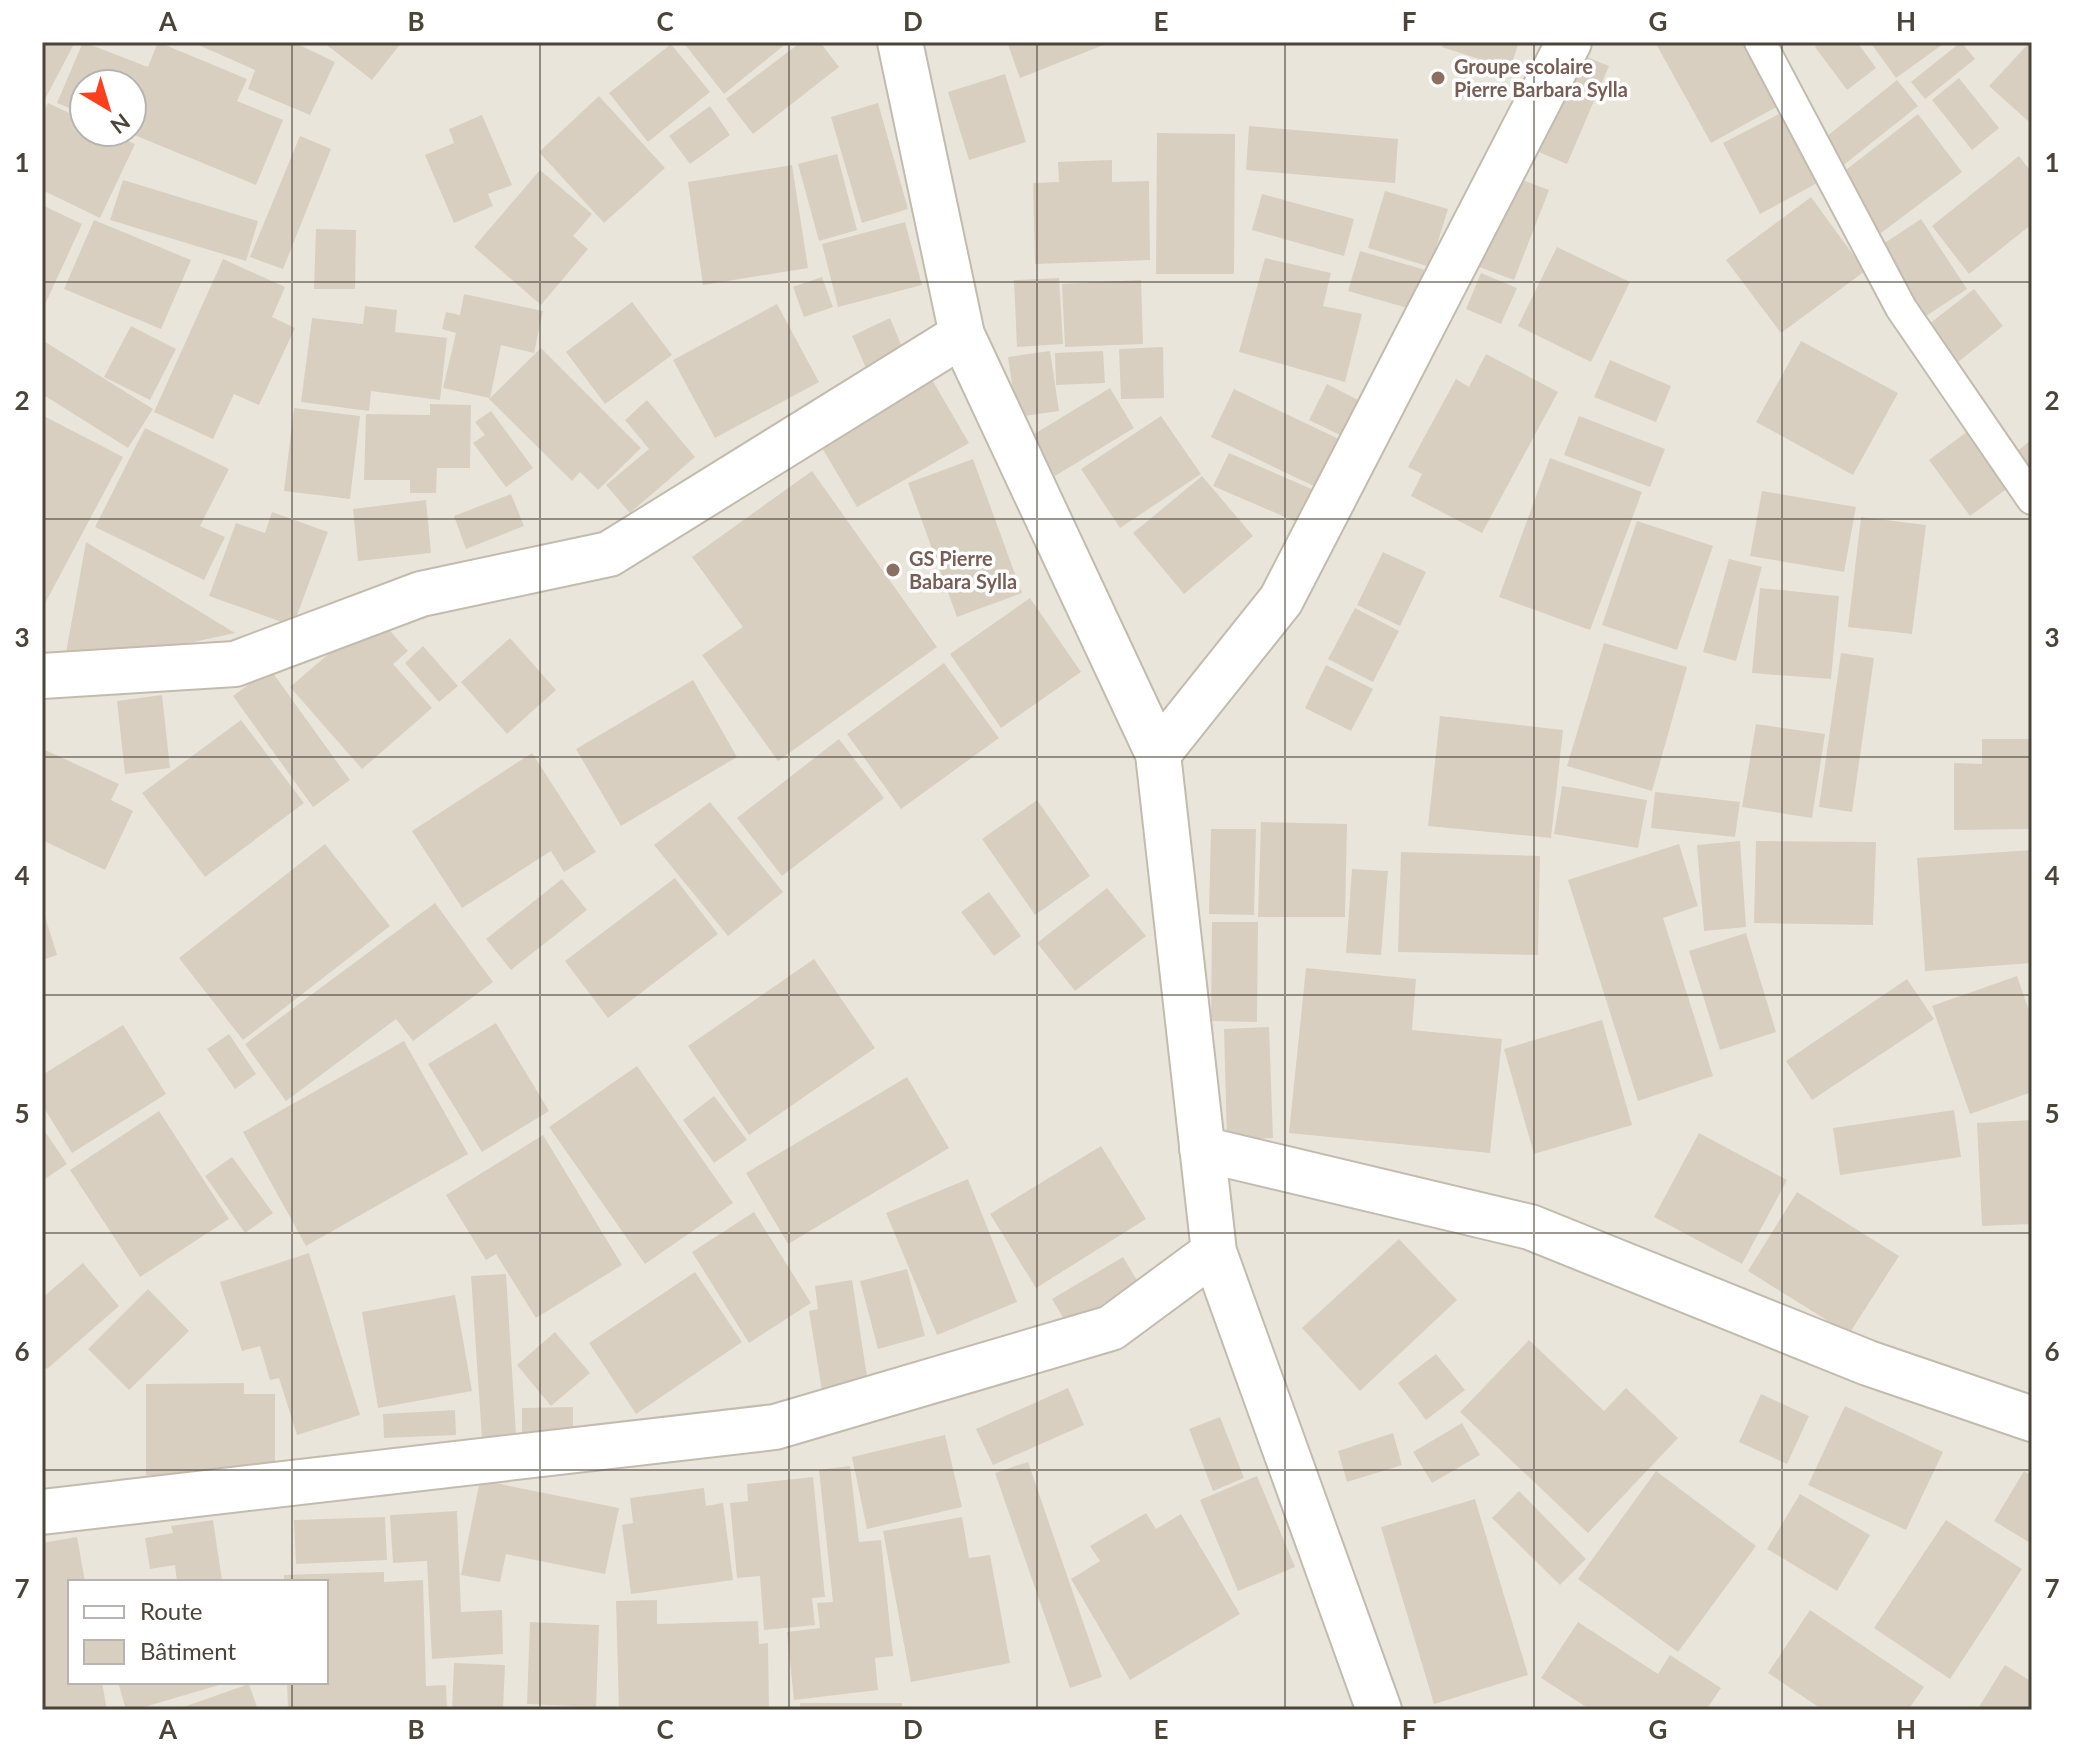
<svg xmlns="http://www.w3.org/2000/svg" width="2074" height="1752" font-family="Lato,sans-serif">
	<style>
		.residential { fill: #eae5da; fill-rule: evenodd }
		.building { fill: #d8cfc1 }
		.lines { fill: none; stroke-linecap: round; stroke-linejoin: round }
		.lane-casing { stroke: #c2bbae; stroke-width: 34 }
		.street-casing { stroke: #c2bbae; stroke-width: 48 }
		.lane { stroke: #fff; stroke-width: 30 }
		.street { stroke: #fff; stroke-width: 44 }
		.grid { fill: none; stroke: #4b4439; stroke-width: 2; stroke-opacity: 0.55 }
		.education-dot { fill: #8d6e63; stroke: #fff; stroke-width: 3 }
		.labels { text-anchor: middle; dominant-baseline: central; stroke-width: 7; stroke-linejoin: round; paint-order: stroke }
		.education-label { font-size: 20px; font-weight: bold; fill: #785e54; stroke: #fff; text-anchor: start }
		.neatline { fill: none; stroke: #4b4439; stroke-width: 3 }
		.grid-label { font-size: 26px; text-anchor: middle; font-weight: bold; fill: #4b4439 }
	</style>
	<rect width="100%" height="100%" fill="#f6f3ec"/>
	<!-- residential -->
	<path class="residential" d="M 42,42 L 2032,42 L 2032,1710 L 42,1710 ZM 84,84 L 132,84 L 132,132 L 84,132 ZM 70,1582 L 326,1582 L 326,1682 L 70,1682 Z"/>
	<!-- building -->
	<path class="building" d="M 42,42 L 75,42 L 42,105 Z
		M 83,42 L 148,67 L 158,42 L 247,79 L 237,101 L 283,120 L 256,185 L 132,134 L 132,84 L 84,84 L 84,114 L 57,103 Z
		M 192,42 L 293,42 L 335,62 L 310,115 L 248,89 L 255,70 Z
		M 323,42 L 402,42 L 372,80 Z
		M 683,42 L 788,42 L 724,94 Z
		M 801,42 L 820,42 L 839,67 L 753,134 L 726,99 Z
		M 1007,42 L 1111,42 L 1020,78 Z
		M 1443,42 L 1519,42 L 1510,69 L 1442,47 Z
		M 1655,42 L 1746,42 L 1780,105 L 1711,143 Z
		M 1821,42 L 1857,42 L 1876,68 L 1847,90 L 1815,47 Z
		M 1870,42 L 1946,42 L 1896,78 Z
		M 1961,42 L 1975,59 L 1925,99 L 1911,82 Z
		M 2030,42 L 2032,116 L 2028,121 L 1989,86 Z
		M 671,44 L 710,92 L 648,142 L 609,93 Z
		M 1575,52 L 1609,66 L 1567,164 L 1534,150 Z
		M 1005,74 L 1026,142 L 969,160 L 948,92 Z
		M 1959,78 L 1999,128 L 1972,150 L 1932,100 Z
		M 1897,80 L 1918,106 L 1841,167 L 1821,141 Z
		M 599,96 L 665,168 L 604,223 L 539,152 Z
		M 48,103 L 84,120 L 84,132 L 109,132 L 135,144 L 100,218 L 42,190 L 42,116 Z
		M 878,103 L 908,209 L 862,223 L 831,117 Z
		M 710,106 L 730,135 L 690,164 L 669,136 Z
		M 1785,111 L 1821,181 L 1760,214 L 1723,143 Z
		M 1918,114 L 1962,172 L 1881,233 L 1838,176 Z
		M 482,115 L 512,185 L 488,194 L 493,206 L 454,223 L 425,155 L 454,143 L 449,129 Z
		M 1249,126 L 1398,139 L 1395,183 L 1246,170 Z
		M 1157,133 L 1235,134 L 1234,274 L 1156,274 Z
		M 300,136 L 331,149 L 283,269 L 250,257 Z
		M 837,154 L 857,230 L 819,241 L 798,164 Z
		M 2019,156 L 2032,173 L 2032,224 L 1969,274 L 1932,226 Z
		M 1112,160 L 1112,182 L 1149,181 L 1150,260 L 1035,264 L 1033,183 L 1059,182 L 1058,162 Z
		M 792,165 L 808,268 L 703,285 L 688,182 Z
		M 540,170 L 592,214 L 573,236 L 588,249 L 541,305 L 474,247 Z
		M 1512,176 L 1549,190 L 1514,280 L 1477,266 Z
		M 123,180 L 258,221 L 246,261 L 110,220 Z
		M 1385,191 L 1448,209 L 1430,267 L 1368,248 Z
		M 1262,194 L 1354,219 L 1344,256 L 1252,230 Z
		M 1811,197 L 1865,271 L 1781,333 L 1726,260 Z
		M 42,205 L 82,224 L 42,311 Z
		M 1921,219 L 1967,289 L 1920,320 L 1874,250 Z
		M 94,220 L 191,260 L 161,329 L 64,289 Z
		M 905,222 L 922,285 L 838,307 L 822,244 Z
		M 316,229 L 356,230 L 355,289 L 314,289 Z
		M 1557,247 L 1630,282 L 1591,362 L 1518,326 Z
		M 1360,251 L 1429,271 L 1418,311 L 1348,291 Z
		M 1265,258 L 1331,273 L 1323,306 L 1362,314 L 1345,382 L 1239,352 Z
		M 223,259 L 285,287 L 272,317 L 295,328 L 259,405 L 234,394 L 213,439 L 154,412 Z
		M 1481,273 L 1517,288 L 1501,324 L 1466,309 Z
		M 822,277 L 833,307 L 804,317 L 793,287 Z
		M 1059,278 L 1063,344 L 1017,347 L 1014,280 Z
		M 1141,280 L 1143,344 L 1065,347 L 1062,284 Z
		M 1974,289 L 2003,326 L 1953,366 L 1924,328 Z
		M 464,294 L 543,311 L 534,353 L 501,345 L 490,398 L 443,388 L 456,333 L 442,329 L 446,312 L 460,315 Z
		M 632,302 L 672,355 L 605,404 L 566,352 Z
		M 777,304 L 819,382 L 715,438 L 673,360 Z
		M 365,306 L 397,310 L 395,332 L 447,338 L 440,400 L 371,391 L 369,411 L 301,402 L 312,318 L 363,324 Z
		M 890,318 L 904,352 L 866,368 L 852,336 Z
		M 131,326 L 176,349 L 150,400 L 104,377 Z
		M 42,340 L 153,409 L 128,448 L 42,394 Z
		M 1801,341 L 1898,393 L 1853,475 L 1756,422 Z
		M 1163,347 L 1164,398 L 1121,399 L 1119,349 Z
		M 541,348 L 641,448 L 598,490 L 580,472 L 572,481 L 489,399 Z
		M 1050,351 L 1059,411 L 1017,417 L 1008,357 Z
		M 1103,351 L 1105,383 L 1056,385 L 1055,353 Z
		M 1486,354 L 1558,392 L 1482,533 L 1411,496 L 1422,474 L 1408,467 L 1456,379 L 1469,387 Z
		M 1610,360 L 1671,386 L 1656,422 L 1594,397 Z
		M 927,371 L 969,443 L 857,507 L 815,436 Z
		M 1327,384 L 1358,400 L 1340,435 L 1309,420 Z
		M 1110,388 L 1134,428 L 1055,476 L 1031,436 Z
		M 1234,389 L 1343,441 L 1320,489 L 1211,437 Z
		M 647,400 L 695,457 L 630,513 L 606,485 L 649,449 L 625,420 Z
		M 430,404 L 471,405 L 470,468 L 437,468 L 436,493 L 410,493 L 410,480 L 364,480 L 366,414 L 430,415 Z
		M 294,408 L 360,416 L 350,499 L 284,491 Z
		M 491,411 L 533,468 L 506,487 L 473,443 L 485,435 L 475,422 Z
		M 42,415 L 123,457 L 42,609 Z
		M 1161,416 L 1201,474 L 1120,528 L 1081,469 Z
		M 1579,416 L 1665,449 L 1650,487 L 1564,455 Z
		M 145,428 L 229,469 L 200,526 L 225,537 L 204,580 L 95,527 Z
		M 1972,428 L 2013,484 L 1970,516 L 1929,460 Z
		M 2032,439 L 2032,487 L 2009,458 Z
		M 1229,453 L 1316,491 L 1301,524 L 1213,486 Z
		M 1550,458 L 1642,492 L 1590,630 L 1499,597 Z
		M 973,459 L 1022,593 L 957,617 L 908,483 Z
		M 812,471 L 937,647 L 778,761 L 702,655 L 743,627 L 692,557 Z
		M 1202,476 L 1253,536 L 1184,594 L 1133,533 Z
		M 1762,491 L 1856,507 L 1844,572 L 1750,556 Z
		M 511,494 L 524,526 L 466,549 L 454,516 Z
		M 426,500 L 431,553 L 358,561 L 353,509 Z
		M 272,512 L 328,532 L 293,626 L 209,596 L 236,523 L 265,533 Z
		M 1861,517 L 1926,525 L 1912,634 L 1848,627 Z
		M 1637,521 L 1713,546 L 1677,650 L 1602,625 Z
		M 86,542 L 235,633 L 157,650 L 64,664 Z
		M 1383,552 L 1426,572 L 1400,626 L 1357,605 Z
		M 1729,559 L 1762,567 L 1736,661 L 1703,652 Z
		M 1760,588 L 1839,596 L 1831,679 L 1752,673 Z
		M 1030,598 L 1081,672 L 1001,728 L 950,654 Z
		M 1355,608 L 1399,631 L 1373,682 L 1328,659 Z
		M 375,614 L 408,651 L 393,664 L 432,708 L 362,769 L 290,687 Z
		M 510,638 L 556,690 L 507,734 L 461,682 Z
		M 1604,643 L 1687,667 L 1652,791 L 1567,766 Z
		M 423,646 L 458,686 L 439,702 L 405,663 Z
		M 1841,653 L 1874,658 L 1852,812 L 1819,807 Z
		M 944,663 L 999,738 L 901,809 L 847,734 Z
		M 1326,665 L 1373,689 L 1351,731 L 1305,708 Z
		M 270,669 L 350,780 L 313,807 L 233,696 Z
		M 693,680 L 737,757 L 621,826 L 576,749 Z
		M 162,695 L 170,768 L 125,774 L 117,701 Z
		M 1440,716 L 1563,730 L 1551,838 L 1428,826 Z
		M 241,720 L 304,803 L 205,877 L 142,793 Z
		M 1756,724 L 1825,734 L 1812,818 L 1742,807 Z
		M 839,739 L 884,798 L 782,876 L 737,818 Z
		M 1982,739 L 2032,739 L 2032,829 L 1954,830 L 1954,763 L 1982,764 Z
		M 45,750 L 119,784 L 111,800 L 133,811 L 105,870 L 42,840 L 42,756 Z
		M 532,753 L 596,852 L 564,872 L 551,851 L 462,908 L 412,831 Z
		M 1562,786 L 1647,800 L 1638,848 L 1554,834 Z
		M 1655,792 L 1740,802 L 1735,837 L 1651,828 Z
		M 1037,800 L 1090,876 L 1035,915 L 982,839 Z
		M 710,802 L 783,892 L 728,936 L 654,845 Z
		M 1261,822 L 1347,824 L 1345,917 L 1258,917 Z
		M 1211,829 L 1256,829 L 1254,915 L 1209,914 Z
		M 1740,841 L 1746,927 L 1704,931 L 1697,845 Z
		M 1756,841 L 1876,842 L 1873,925 L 1754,923 Z
		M 325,844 L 390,926 L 243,1040 L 179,958 Z
		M 1679,844 L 1698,906 L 1663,918 L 1713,1076 L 1638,1101 L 1568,880 Z
		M 2032,850 L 2032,963 L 1925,971 L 1917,858 Z
		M 1401,852 L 1540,856 L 1538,955 L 1398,952 Z
		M 1352,869 L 1388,871 L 1381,955 L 1346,953 Z
		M 675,878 L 718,934 L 608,1018 L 565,961 Z
		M 562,879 L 587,910 L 511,970 L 486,939 Z
		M 1107,888 L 1146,936 L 1075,991 L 1037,943 Z
		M 989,892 L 1021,936 L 994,956 L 961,912 Z
		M 435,903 L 493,982 L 413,1041 L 396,1019 L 286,1101 L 245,1044 Z
		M 42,907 L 57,955 L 42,960 Z
		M 1212,922 L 1258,922 L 1257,1022 L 1211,1021 Z
		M 1746,933 L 1776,1032 L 1720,1050 L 1689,951 Z
		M 814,959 L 875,1048 L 749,1135 L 688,1046 Z
		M 1306,968 L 1416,979 L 1412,1030 L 1502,1039 L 1490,1153 L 1289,1133 Z
		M 2017,976 L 2032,1019 L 2032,1092 L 1970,1114 L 1932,1006 Z
		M 1907,979 L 1934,1019 L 1812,1100 L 1786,1061 Z
		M 1602,1020 L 1632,1125 L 1534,1154 L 1504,1049 Z
		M 496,1023 L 549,1111 L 482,1152 L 428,1064 Z
		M 123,1025 L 166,1094 L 72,1153 L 42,1105 L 42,1075 Z
		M 1269,1027 L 1273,1138 L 1227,1140 L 1224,1029 Z
		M 229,1034 L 256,1074 L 235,1089 L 207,1049 Z
		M 404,1041 L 468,1154 L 306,1246 L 243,1132 Z
		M 637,1066 L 733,1203 L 645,1264 L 549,1127 Z
		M 907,1077 L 949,1148 L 788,1244 L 746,1173 Z
		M 714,1096 L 747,1140 L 714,1163 L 683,1120 Z
		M 1954,1110 L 1961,1157 L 1840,1175 L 1833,1128 Z
		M 159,1111 L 229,1219 L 140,1277 L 70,1170 Z
		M 2032,1120 L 2032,1224 L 1982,1226 L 1977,1123 Z
		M 42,1127 L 67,1164 L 42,1181 Z
		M 1699,1133 L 1787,1180 L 1742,1264 L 1654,1217 Z
		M 543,1135 L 622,1265 L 536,1318 L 496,1254 L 486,1260 L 446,1195 Z
		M 1101,1146 L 1146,1219 L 1036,1288 L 990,1214 Z
		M 232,1157 L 273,1213 L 245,1233 L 205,1176 Z
		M 968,1179 L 1017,1302 L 937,1335 L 886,1213 Z
		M 1797,1192 L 1899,1256 L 1849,1334 L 1748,1271 Z
		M 754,1212 L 811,1303 L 749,1343 L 692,1252 Z
		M 1399,1239 L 1457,1300 L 1360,1391 L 1302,1328 Z
		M 309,1253 L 360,1415 L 297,1435 L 279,1378 L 270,1380 L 260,1346 L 242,1351 L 220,1282 Z
		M 1123,1257 L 1138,1282 L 1068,1326 L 1052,1299 Z
		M 83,1263 L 119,1306 L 47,1369 L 42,1363 L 42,1298 Z
		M 907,1269 L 925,1336 L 878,1349 L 860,1281 Z
		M 695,1272 L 742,1342 L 636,1414 L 589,1343 Z
		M 506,1274 L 516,1435 L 482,1438 L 471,1276 Z
		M 852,1280 L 869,1389 L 823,1397 L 809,1311 L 818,1309 L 815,1286 Z
		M 148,1289 L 189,1331 L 129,1390 L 88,1349 Z
		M 455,1295 L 472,1391 L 378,1408 L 362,1312 Z
		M 555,1332 L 590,1373 L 551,1406 L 517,1365 Z
		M 1529,1340 L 1604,1411 L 1626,1388 L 1678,1438 L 1588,1533 L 1460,1412 Z
		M 1436,1354 L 1465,1390 L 1426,1420 L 1398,1383 Z
		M 244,1383 L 244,1394 L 275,1394 L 275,1474 L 146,1475 L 146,1384 Z
		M 1068,1388 L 1084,1425 L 993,1465 L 976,1429 Z
		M 1761,1394 L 1809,1416 L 1787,1464 L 1739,1442 Z
		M 1845,1406 L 1943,1452 L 1906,1530 L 1808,1485 Z
		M 573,1407 L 573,1438 L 522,1439 L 522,1408 Z
		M 455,1410 L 456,1435 L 384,1438 L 383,1414 Z
		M 1220,1417 L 1244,1478 L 1213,1491 L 1189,1429 Z
		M 1462,1423 L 1480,1455 L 1432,1483 L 1413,1452 Z
		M 1393,1433 L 1402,1465 L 1347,1482 L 1338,1451 Z
		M 945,1435 L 962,1507 L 867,1529 L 852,1457 Z
		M 1028,1462 L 1102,1677 L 1070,1688 L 995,1473 Z
		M 850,1466 L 859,1542 L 881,1540 L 893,1656 L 875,1658 L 878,1690 L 794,1700 L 787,1632 L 820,1628 L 817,1603 L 833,1602 L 819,1470 Z
		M 1656,1471 L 1756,1546 L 1678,1652 L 1578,1579 Z
		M 2024,1471 L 2032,1476 L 2032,1544 L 1994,1521 Z
		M 1257,1476 L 1295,1567 L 1238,1591 L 1200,1500 Z
		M 813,1477 L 825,1597 L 812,1598 L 815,1625 L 764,1630 L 760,1576 L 737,1578 L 730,1503 L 748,1501 L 747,1484 Z
		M 480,1480 L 619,1508 L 605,1574 L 506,1554 L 500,1582 L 461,1575 Z
		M 704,1488 L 706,1506 L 723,1503 L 733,1580 L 631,1594 L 622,1525 L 633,1523 L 630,1498 Z
		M 1519,1491 L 1586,1559 L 1560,1585 L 1492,1518 Z
		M 1800,1494 L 1870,1535 L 1837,1591 L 1767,1549 Z
		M 1475,1499 L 1528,1675 L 1434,1704 L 1381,1527 Z
		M 457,1511 L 461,1612 L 502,1610 L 503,1654 L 432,1659 L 427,1561 L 393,1563 L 390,1515 Z
		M 1146,1513 L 1156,1529 L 1181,1514 L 1240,1614 L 1130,1680 L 1071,1579 L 1100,1561 L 1090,1546 Z
		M 385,1517 L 387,1560 L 296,1564 L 294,1520 Z
		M 962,1517 L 969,1558 L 990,1555 L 1010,1663 L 911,1682 L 883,1531 Z
		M 213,1520 L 222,1580 L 177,1582 L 175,1565 L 150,1569 L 145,1538 L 173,1533 L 171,1526 Z
		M 1946,1520 L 2022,1569 L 1950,1679 L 1874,1628 Z
		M 77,1537 L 85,1582 L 70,1582 L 70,1682 L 102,1682 L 107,1710 L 42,1710 L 42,1543 Z
		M 384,1572 L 384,1582 L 423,1580 L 426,1686 L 446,1685 L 447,1710 L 288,1710 L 287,1682 L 326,1682 L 326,1582 L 284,1582 L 284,1575 Z
		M 657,1600 L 657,1624 L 758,1621 L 759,1644 L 768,1643 L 769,1710 L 619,1710 L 616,1601 Z
		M 1810,1610 L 1924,1687 L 1908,1710 L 1823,1710 L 1768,1673 Z
		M 530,1622 L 599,1625 L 596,1707 L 527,1704 Z
		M 1578,1622 L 1658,1674 L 1670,1655 L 1721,1688 L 1706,1710 L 1591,1710 L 1541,1678 Z
		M 454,1663 L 505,1665 L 503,1710 L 452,1710 Z
		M 2005,1665 L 2032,1682 L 2032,1710 L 1977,1710 Z
		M 118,1682 L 226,1682 L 226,1683 L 134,1710 L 126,1710 Z
		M 249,1684 L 258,1710 L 175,1710 Z
		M 800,1703 L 902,1703 L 902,1710 L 800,1710 Z"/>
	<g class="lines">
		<!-- lane casing -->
		<g class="lane-casing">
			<path id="lane" d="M 1760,42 L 1901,308 L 2032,499"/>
		</g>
		<!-- street casing -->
		<g class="street-casing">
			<path id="street" d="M 900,42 L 962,335 L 1158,754 L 1214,1252 L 1379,1710
				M 42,676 L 235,664 L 421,594 L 609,554 L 962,335
				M 1158,754 L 1281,600 L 1569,42
				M 1202,1149 L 1530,1227 L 1868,1363 L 2032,1419
				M 42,1512 L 775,1427 L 1111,1328 L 1214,1252"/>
		</g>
		<!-- lane -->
		<use href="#lane" class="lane"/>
		<!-- street -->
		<use href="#street" class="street"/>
	</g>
	<!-- grid -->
	<path class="grid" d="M 292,42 L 292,1582M 540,42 L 540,1710M 789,42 L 789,1710M 1037,42 L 1037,1710M 1285,42 L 1285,1710M 1534,42 L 1534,1710M 1782,42 L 1782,1710M 42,282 L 2032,282M 42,519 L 2032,519M 42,757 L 2032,757M 42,995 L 2032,995M 42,1233 L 2032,1233M 42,1470 L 2032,1470M 292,1682 L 292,1710"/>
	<!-- markers -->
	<g class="education-dot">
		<circle cx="1438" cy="78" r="8"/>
		<circle cx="893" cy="570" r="8"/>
	</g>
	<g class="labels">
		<!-- education labels -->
		<g class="education-label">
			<text x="1454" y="66">Groupe scolaire<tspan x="1454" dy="23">Pierre Barbara Sylla</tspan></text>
			<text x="909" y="558">GS Pierre<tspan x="909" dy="23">Babara Sylla</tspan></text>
		</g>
	</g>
	<!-- border -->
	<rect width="2074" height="1752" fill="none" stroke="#ffffff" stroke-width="88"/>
	<!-- legend -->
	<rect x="68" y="1580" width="260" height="104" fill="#ffffff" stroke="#b7b4b0" stroke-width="2"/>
	<rect x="84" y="1606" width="40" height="12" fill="#ffffff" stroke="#b7b4b0" stroke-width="2"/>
	<text x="140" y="1620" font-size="24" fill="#4b4439">Route</text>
	<rect x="84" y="1640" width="40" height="24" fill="#d8cfc1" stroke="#b7b4b0" stroke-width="2"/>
	<text x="140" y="1660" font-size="24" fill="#4b4439">Bâtiment</text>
	<!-- north arrow -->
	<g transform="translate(108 108) rotate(142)"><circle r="38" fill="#ffffff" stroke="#b7b4b0" stroke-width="2"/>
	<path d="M0-6L14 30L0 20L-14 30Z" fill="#fc3f1d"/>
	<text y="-12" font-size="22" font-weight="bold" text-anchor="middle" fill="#4b4439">N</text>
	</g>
	<rect x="44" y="44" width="1986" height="1664" class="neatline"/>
	<g class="grid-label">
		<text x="168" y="31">A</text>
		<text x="416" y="31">B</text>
		<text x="665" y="31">C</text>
		<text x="913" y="31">D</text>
		<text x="1161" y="31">E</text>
		<text x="1409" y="31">F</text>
		<text x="1658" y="31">G</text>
		<text x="1906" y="31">H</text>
		<text x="22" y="172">1</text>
		<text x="2052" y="172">1</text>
		<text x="22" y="410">2</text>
		<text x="2052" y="410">2</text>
		<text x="22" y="647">3</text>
		<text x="2052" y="647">3</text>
		<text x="22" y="885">4</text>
		<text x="2052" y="885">4</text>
		<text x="22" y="1123">5</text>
		<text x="2052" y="1123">5</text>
		<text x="22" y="1361">6</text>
		<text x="2052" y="1361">6</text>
		<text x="22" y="1598">7</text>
		<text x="2052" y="1598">7</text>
		<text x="168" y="1739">A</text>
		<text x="416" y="1739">B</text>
		<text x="665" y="1739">C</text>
		<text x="913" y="1739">D</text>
		<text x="1161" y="1739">E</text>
		<text x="1409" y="1739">F</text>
		<text x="1658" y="1739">G</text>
		<text x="1906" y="1739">H</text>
	</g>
</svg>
